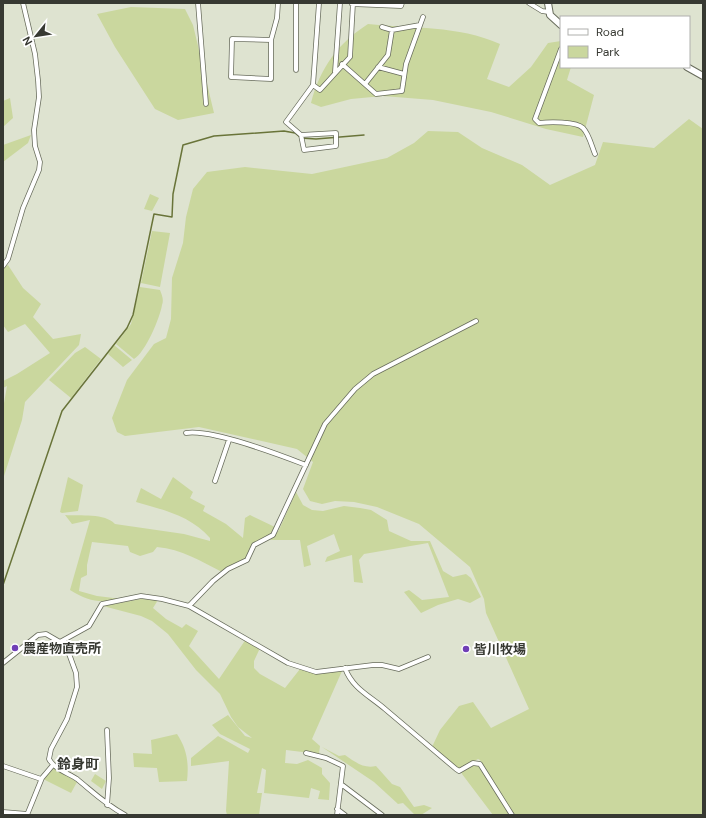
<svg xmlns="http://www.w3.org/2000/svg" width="706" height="818" font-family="'DM Sans','Noto Sans JP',sans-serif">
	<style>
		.green { fill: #cad79e }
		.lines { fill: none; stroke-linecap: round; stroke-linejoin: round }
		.stream { stroke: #697439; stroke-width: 1.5 }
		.street-casing { stroke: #686c5c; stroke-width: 5.5 }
		.secondary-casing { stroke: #686c5c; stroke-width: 8 }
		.street { stroke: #fff; stroke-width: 4 }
		.secondary { stroke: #fff; stroke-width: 6 }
		.poi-dot { fill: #703fb6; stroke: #fff; stroke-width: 1.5 }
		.labels { text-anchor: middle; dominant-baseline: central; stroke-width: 4; stroke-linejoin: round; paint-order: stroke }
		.poi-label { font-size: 13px; font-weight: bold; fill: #373932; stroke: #fff; text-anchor: start }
		.neighbourhood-label { font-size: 14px; font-weight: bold; fill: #373932; stroke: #fff }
	</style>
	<rect width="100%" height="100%" fill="#dee3d0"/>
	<!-- green -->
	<path class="green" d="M 131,7 L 185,9 L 193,25 L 214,113 L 178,120 L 155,109 L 115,47 L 97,14 Z
		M 368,24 C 412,29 458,25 500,44 L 487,79 L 509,87 L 531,67 L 548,43 L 561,41 L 561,67 L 571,67 L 567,80 L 594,95 L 583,137 L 546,129 L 491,112 L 433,100 L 383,96 L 351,99 L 321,107 L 311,103 C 320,68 338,43 368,24 Z
		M 10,98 L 13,118 L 3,127 L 3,101 Z
		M 689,119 L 703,129 L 703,815 L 513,815 L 480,760 L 478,759 L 458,770 L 432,747 L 440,730 L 459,706 L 473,702 L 491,728 L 529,709 L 486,613 L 484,599 L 470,567 L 419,524 L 377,507 L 354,502 L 335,501 L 322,504 L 310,501 L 303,489 L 313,462 L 297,449 L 199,427 L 125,436 L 117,432 L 112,418 L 127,380 L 154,344 L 166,338 L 171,319 L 172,278 L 183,243 L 186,217 L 193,189 L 207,172 L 245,167 L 312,174 L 387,158 L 414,143 L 428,131 L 458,132 L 482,148 L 522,165 L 550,185 L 595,165 L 603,142 L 654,148 Z
		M 31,135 L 28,143 L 3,162 L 3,145 Z
		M 150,194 L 159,198 L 152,211 L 144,209 Z
		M 152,231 L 170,233 L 160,287 L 141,283 Z
		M 8,265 L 23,288 L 41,304 L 33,317 L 53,339 L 81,334 L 79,345 L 25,402 L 22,420 L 4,476 L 3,493 L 3,409 L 7,386 L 3,388 L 3,381 L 17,374 L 50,353 L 25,324 L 8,332 L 3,325 L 3,268 Z
		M 140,287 L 160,290 C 162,295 164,300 162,305 C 160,318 145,353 134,359 L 116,344 L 131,324 Z
		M 114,345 L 132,360 L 123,367 L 108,354 Z
		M 85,347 L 101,359 L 71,398 L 49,380 L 75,353 Z
		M 68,477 L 83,485 L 78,511 L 62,513 L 60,512 Z
		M 173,477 L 193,492 L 190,498 L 205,506 L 203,511 L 226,524 L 243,538 L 245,518 L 250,515 L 277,528 L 272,533 L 252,545 L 247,559 L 222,572 C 200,561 182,549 157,547 L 153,552 L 140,556 L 130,552 L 128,546 L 92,542 L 87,565 L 87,575 L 81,578 L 79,591 L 97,596 L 122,599 C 100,603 89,602 70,590 L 90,520 L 72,524 L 65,515 C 80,516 105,513 115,524 L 184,534 L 210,541 L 210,538 C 191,516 164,510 136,502 L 141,488 L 161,499 Z
		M 296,492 L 303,505 L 312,510 L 323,511 L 344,506 L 360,508 L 371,510 L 387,520 L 389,531 L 411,541 L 430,541 L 443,571 L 453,577 L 466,574 L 471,578 L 481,597 L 470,603 L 458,599 L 438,605 L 421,613 L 404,592 L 409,590 L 422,600 L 449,597 L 428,543 L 364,554 L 359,560 L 363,583 L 354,582 L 352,555 L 325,562 L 327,557 L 340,551 L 334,534 L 307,546 L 311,565 L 304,567 L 300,540 L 270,540 L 279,530 Z
		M 141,599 L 158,600 L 153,608 L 166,619 L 182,628 L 186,624 L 198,631 L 189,646 L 219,679 L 246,639 L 260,648 L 254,661 L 254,668 L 260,674 L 285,688 L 300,669 L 310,672 L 342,671 L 312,739 L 320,746 L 319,754 L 286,750 L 285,763 L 297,764 L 308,760 L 322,768 L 322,774 L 330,783 L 329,800 L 318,799 L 320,791 L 311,788 L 309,798 L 264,793 L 266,770 L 262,768 L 257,793 L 262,793 L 259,815 L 227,815 L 226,811 L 229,761 L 191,766 L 191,758 L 218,736 L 248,753 L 250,749 L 220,734 L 212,725 L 228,715 L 245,736 L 252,738 L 238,727 L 231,717 L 220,694 L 196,670 L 168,634 L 152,621 L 141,616 L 103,606 Z
		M 177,734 C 187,749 189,763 187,781 L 159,782 L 157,768 L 134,767 L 133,753 L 152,754 L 151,740 Z
		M 322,747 L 339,756 L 345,755 C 355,762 364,769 376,766 L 392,784 L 400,787 L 414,807 L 424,805 L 432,808 L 421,815 L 415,815 L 403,803 L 398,804 L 374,782 Z
		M 473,764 L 479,765 L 510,815 L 493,815 L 462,774 L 461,771 Z
		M 52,768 L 55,768 L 77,782 L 71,793 L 43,779 Z
		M 95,774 L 106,781 L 102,789 L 91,781 Z"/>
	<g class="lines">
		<!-- stream -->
		<path class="stream" d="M 3,585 L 62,411 L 127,328 L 133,315 L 154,214 L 172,217 L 173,194 L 183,145 L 214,136 L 284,131 L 295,133 L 301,138 L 316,139 L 364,135"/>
		<!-- street casing -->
		<g class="street-casing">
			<path id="street" d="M 198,3 L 206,104
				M 296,3 L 296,70
				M 319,3 L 313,85 L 320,90 L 350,57 L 353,3
				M 529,3 L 542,11 L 549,12
				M 352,4 L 401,6 L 402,3
				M 382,27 L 392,30 L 420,25
				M 271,40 L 232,39 L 231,77 L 271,79 L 271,40 L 277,18 L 278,3
				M 561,49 L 535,119 L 539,123 C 548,122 576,121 583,128 C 589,134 592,147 595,154
				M 342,64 L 376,94 L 402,91 L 406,64 L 423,17
				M 378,67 L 404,74
				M 335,72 L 340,3
				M 365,84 L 388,55 L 392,30
				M 301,135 L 304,150 L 336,146 L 336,133 L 301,135 L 286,122 L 313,85
				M 3,266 L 8,259 L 23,208 L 39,170 L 40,162 L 35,146 L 34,130 L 39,97 L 38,80 L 35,54 L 23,3
				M 186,433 C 213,429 280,455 306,465
				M 215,481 L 229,440
				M 189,606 L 213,581 L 228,569 L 247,560 L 254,545 L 273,535 L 325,424 L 355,389 L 373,374 L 476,321
				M 60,642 L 89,626 L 102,604 L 141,596 L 162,599 L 189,606 L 288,663 L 316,672 L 373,665 L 382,665 L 399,669 L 428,657
				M 3,663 L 38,635 L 46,634 L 65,645 L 68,651 L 76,673 L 77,687 L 67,719 L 51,749 L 49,759 C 54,769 68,773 77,779 C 94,793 105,804 125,815
				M 345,668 C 352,688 370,696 385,709 C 409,729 432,749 456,769 L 459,771 L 473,763 L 480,764 L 512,815
				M 306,753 L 326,758 L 343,766 L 337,815
				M 3,766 L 41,779
				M 341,784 L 382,815
				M 107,805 L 109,778 L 107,730
				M 337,809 L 345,815
				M 3,812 L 27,814
				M 27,815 L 42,778 L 53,765"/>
		</g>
		<!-- secondary casing -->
		<g class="secondary-casing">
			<path id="secondary" d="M 548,3 L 550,15 L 561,25
				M 687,67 L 703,76"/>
		</g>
		<!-- street -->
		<use href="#street" class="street"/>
		<!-- secondary -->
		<use href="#secondary" class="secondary"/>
	</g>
	<!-- markers -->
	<g class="poi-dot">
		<circle cx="15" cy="648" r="4"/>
		<circle cx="466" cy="649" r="4"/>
	</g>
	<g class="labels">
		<!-- poi labels -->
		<g class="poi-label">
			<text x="23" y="648">農産物直売所</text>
			<text x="474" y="649">皆川牧場</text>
		</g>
		<!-- neighbourhood labels -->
		<g class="neighbourhood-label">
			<text x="78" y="764">鈴身町</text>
		</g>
	</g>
	<!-- border -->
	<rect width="706" height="818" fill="none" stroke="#373932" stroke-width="8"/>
	<!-- legend -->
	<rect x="560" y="16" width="130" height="52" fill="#ffffff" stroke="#afb0ad"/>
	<rect x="568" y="29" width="20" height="6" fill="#ffffff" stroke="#afb0ad"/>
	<text x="596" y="36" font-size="12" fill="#373932">Road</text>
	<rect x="568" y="46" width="20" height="12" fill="#cad79e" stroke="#afb0ad"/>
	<text x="596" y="56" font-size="12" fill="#373932">Park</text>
	<!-- north arrow -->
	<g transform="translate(36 36) rotate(240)" stroke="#ffffff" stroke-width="3" paint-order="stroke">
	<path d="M0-3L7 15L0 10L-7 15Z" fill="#373932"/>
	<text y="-6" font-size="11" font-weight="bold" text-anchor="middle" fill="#373932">N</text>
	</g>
</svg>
